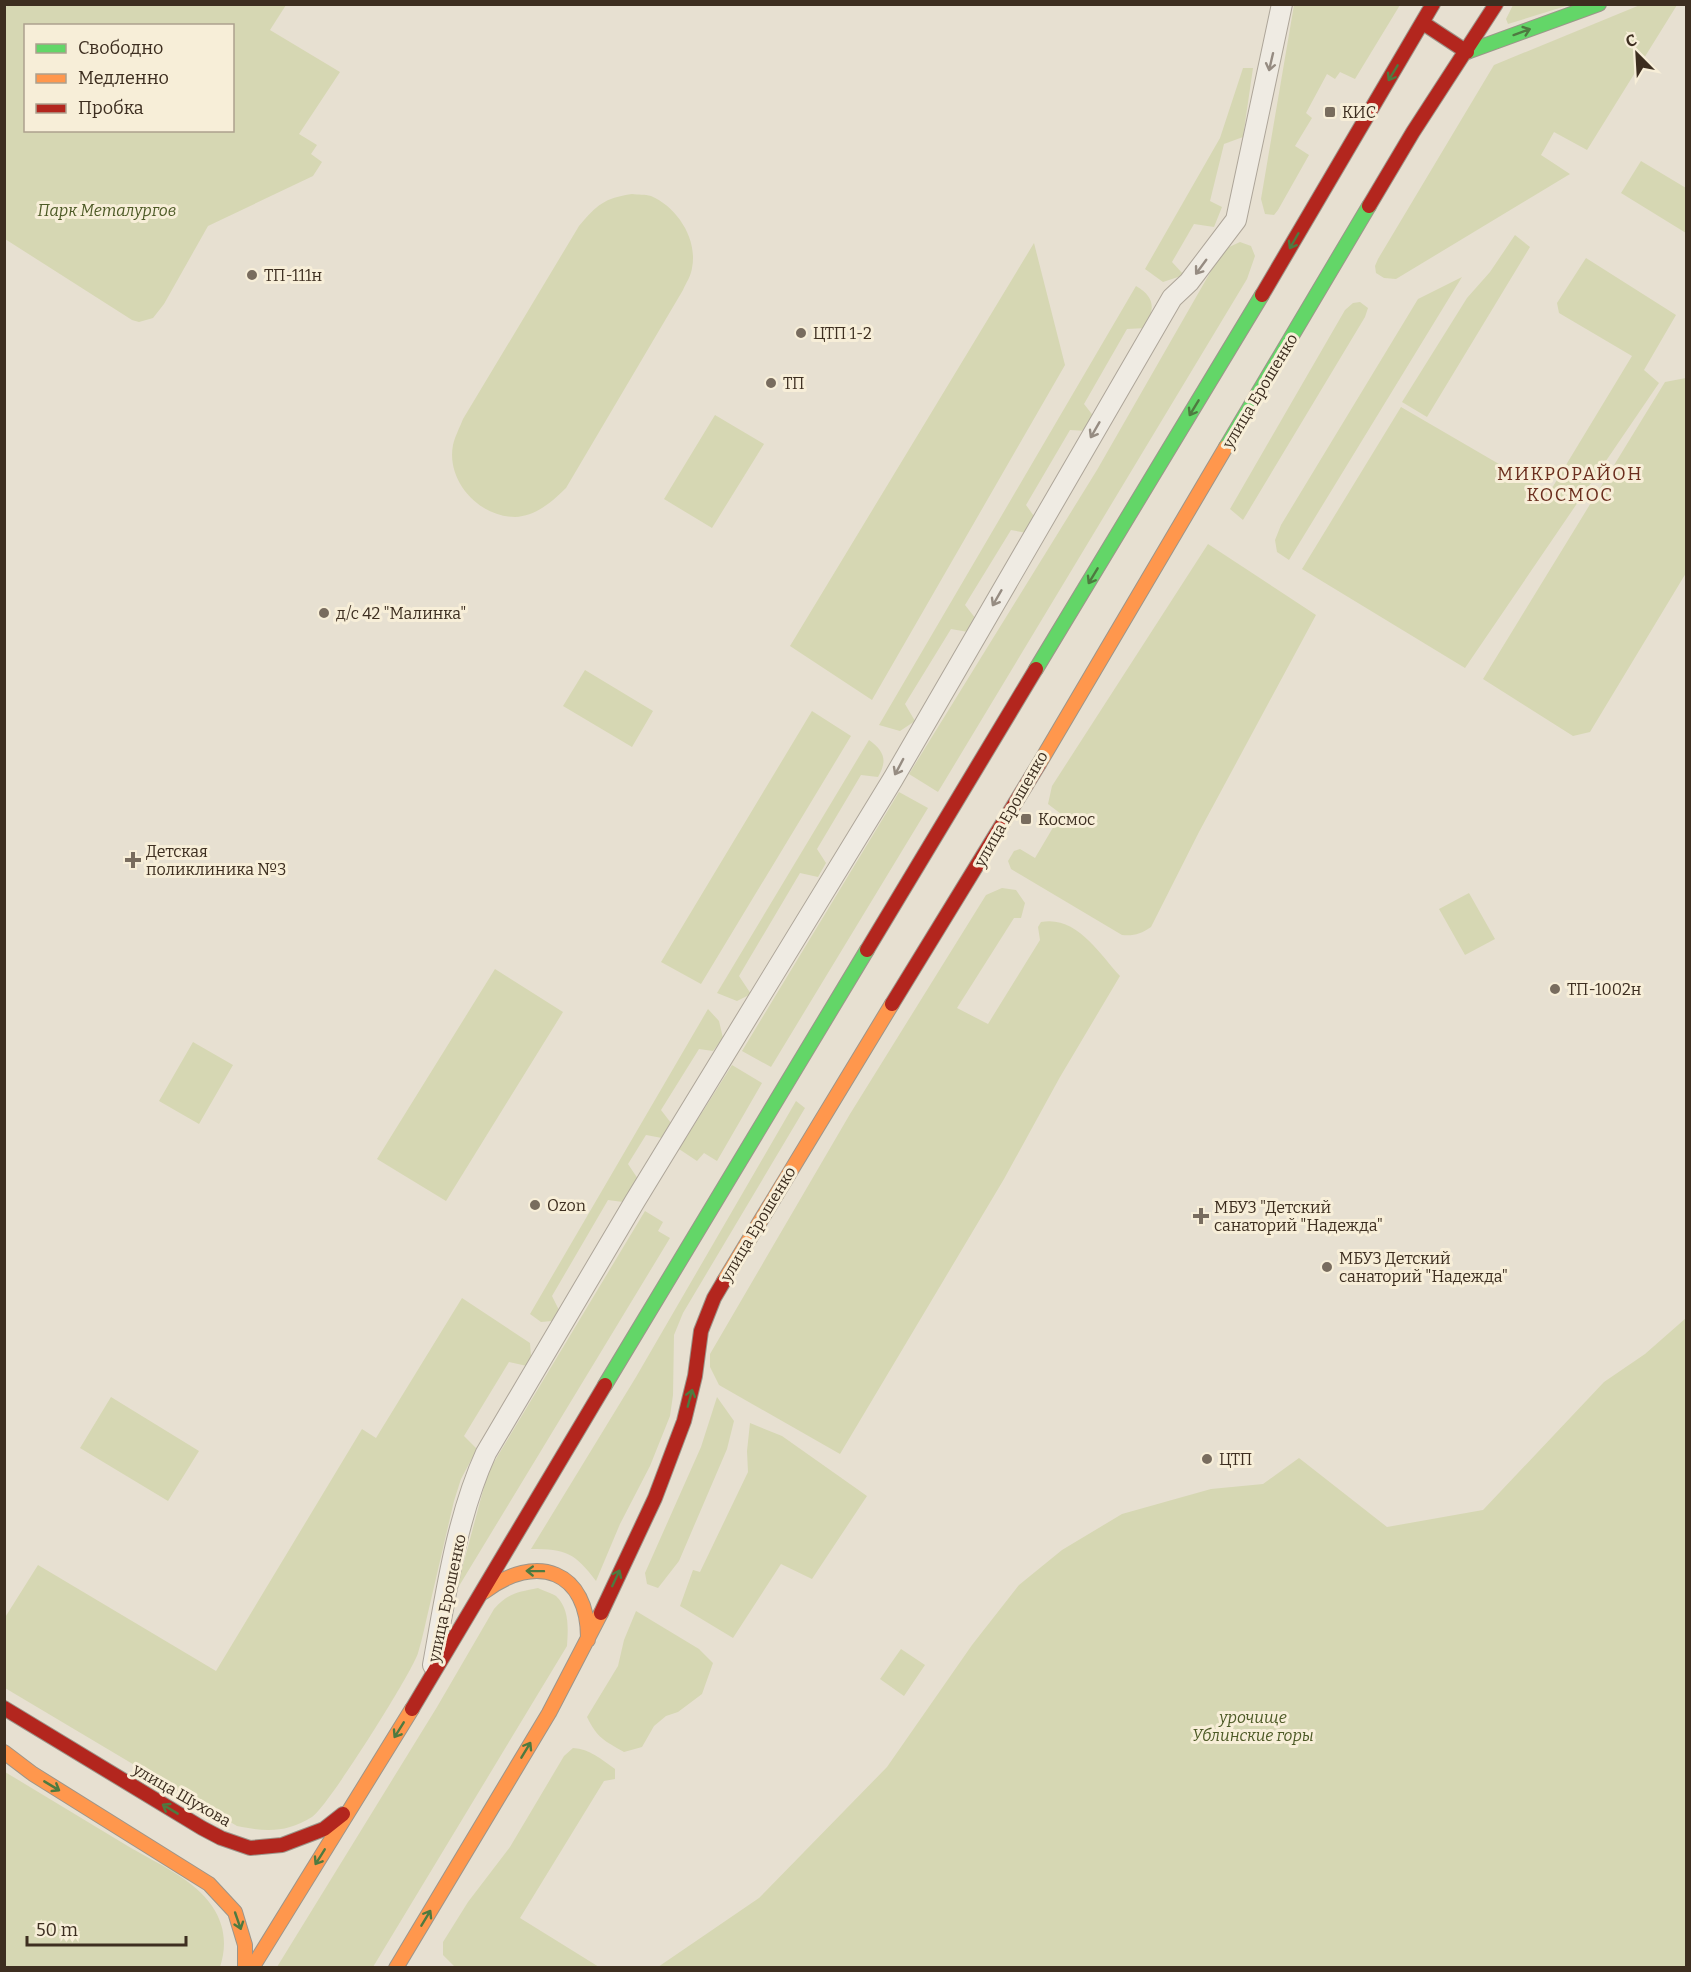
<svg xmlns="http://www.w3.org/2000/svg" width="1691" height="1972" font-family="Bitter,serif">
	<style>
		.green { fill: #d6d7b3; fill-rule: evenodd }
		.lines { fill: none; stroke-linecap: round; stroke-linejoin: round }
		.street-casing { stroke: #ada599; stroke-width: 22 }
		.fast-casing { stroke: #9c958a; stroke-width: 16 }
		.slow-casing { stroke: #9c958a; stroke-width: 16 }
		.jam-casing { stroke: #9c958a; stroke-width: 16 }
		.street { stroke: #efebe3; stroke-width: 20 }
		.fast { stroke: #63d668; stroke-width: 14 }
		.slow { stroke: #ff974d; stroke-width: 14 }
		.jam { stroke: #b3261e; stroke-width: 14 }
		.oneway { stroke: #4e7a40 }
		.oneway2 { stroke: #968c82 }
		.poi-dot { fill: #786c5e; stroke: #f7eed8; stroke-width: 2 }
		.labels { text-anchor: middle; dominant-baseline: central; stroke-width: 6; stroke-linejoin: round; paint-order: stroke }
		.poi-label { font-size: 16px; fill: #3d2e20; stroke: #f7eed8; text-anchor: start }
		.park-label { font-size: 16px; font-style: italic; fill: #4d5a26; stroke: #f7eed8 }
		.street-label { font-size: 16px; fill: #3d2e20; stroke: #f7eed8 }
		.neighbourhood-label { font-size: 18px; letter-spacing: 1.5px; fill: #6b2e1e; stroke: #f7eed8 }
	</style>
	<rect width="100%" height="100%" fill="#e7e0d1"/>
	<!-- green -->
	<path class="green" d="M 8,4 L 286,5 L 270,30 L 340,72 L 299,134 L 317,145 L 311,154 L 322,162 L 313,176 L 208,226 L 164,304 L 153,318 L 139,322 L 132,320 L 5,239 L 4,10 ZM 26,26 L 232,26 L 232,130 L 26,130 Z
		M 1294,5 L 1400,5 L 1355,79 L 1340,72 L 1335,79 L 1327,74 L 1306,113 L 1312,118 L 1295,146 L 1309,155 L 1278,210 L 1274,215 L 1265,214 L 1261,199 Z
		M 1513,5 L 1569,5 L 1508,24 L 1506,19 Z
		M 1640,5 L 1677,5 L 1587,150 L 1554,132 L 1541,155 L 1570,174 L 1396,279 L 1384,278 L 1376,273 L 1375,266 L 1378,259 L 1494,65 Z
		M 1243,68 L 1253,68 L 1243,137 L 1224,144 L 1210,201 L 1222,207 L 1214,227 L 1194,224 L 1172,262 L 1184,275 L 1163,282 L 1145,269 L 1220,138 Z
		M 1641,161 L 1686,188 L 1686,233 L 1621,193 Z
		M 632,194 C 638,195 645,194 651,196 C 677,207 698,239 692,268 C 691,276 686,283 683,290 L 566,488 C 552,502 536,516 515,517 C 479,517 446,481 453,445 C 455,436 460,427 463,419 L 579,226 C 597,205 604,198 632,194 Z
		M 1515,235 L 1530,247 L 1427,417 L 1402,402 L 1467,298 L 1490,272 Z
		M 1240,242 L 1251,246 L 1255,256 L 1247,279 L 938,792 L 909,774 L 1097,470 L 1219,257 L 1227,248 Z
		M 1034,243 L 1065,365 L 872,700 L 790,646 Z
		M 1586,258 L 1676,315 L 1644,370 L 1659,383 L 1465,668 L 1302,569 L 1401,407 L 1549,493 L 1632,356 L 1559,313 L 1557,303 Z
		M 1462,277 L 1289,560 L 1277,552 L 1275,540 L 1281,525 L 1418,299 Z
		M 1136,286 C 1156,298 1154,308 1146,328 L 1127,329 L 1084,404 L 1095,418 L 1087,431 L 1070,430 L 1026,505 L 1036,519 L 1027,533 L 1011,530 L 965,605 L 976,619 L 968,632 L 951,629 L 905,704 L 915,721 L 900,731 L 879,725 Z
		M 1360,302 L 1368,308 L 1365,317 L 1243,520 L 1230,509 L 1345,310 L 1353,303 Z
		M 1686,378 L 1686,573 L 1590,732 L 1573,736 L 1483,679 L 1665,382 Z
		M 715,415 L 764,444 L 712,528 L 664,499 Z
		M 1208,544 L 1316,615 L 1199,832 L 1151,927 C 1141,934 1134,936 1122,935 L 1011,869 L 1008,861 L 1014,851 L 1020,849 L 1035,858 L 1061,814 L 1048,804 L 1052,786 Z
		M 585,670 L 653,711 L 632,747 L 563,706 Z
		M 812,711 L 851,736 L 701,984 L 661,962 Z
		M 869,740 C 884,751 888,760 878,777 L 861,775 L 817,849 L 826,863 L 818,877 L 800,873 L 739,976 L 751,994 L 737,1001 L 717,993 Z
		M 899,792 L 928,808 L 771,1067 L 742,1051 Z
		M 1002,888 L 1016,890 L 1025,903 L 1021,918 L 1014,918 L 957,1008 L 988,1024 L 1040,940 L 1038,927 L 1041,922 C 1076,915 1099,953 1120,976 L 1060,1077 L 1004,1179 L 840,1454 L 719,1385 L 710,1367 L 710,1354 L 850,1114 L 986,895 Z
		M 1469,893 L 1495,939 L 1465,955 L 1439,909 Z
		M 495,969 L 563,1012 L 446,1201 L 377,1159 Z
		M 708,1009 L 719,1021 L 723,1038 L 713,1051 L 699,1049 L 661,1110 L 671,1123 L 662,1138 L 646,1135 L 628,1164 L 638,1179 L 623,1202 L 608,1200 L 552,1296 L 559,1310 L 552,1321 L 541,1322 L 530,1314 Z
		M 193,1042 L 233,1065 L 199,1124 L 159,1101 Z
		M 732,1065 L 762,1083 L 717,1161 L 704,1153 L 697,1161 L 679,1149 Z
		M 796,1101 L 805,1108 L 683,1313 L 674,1335 L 673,1395 L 670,1416 L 650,1466 L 620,1524 L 596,1581 C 575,1553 566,1549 531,1549 L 636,1377 Z
		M 645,1211 L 663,1222 L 658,1231 L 670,1238 L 456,1591 L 488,1472 Z
		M 462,1298 L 530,1343 L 531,1356 L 527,1366 L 509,1362 L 464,1436 L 477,1449 L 461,1479 L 454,1501 C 446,1535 438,1570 430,1604 C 426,1620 423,1637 418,1653 C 412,1673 327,1808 312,1817 C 286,1833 266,1832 237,1826 L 5,1688 L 4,1619 L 38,1565 L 216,1671 L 362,1429 L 376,1438 Z
		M 1686,1318 L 1686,1967 L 658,1967 L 759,1898 L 887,1767 L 972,1645 L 1019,1585 L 1062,1550 L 1122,1514 L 1211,1489 L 1263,1484 L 1299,1458 L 1387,1527 L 1483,1510 L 1604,1382 L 1645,1354 Z
		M 111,1397 L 199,1451 L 168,1501 L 80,1448 Z
		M 717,1397 L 734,1421 L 727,1449 L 679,1561 L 658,1588 L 647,1584 L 645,1573 L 701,1447 Z
		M 750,1423 L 782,1436 L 867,1496 L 812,1579 L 781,1564 L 733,1638 L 680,1606 L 693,1570 L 700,1572 L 748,1472 L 747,1451 Z
		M 538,1588 C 543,1591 552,1593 556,1596 C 570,1609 568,1630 567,1646 L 373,1967 L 277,1967 L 437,1707 L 494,1609 C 508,1593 518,1592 538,1588 Z
		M 636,1611 L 699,1649 L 713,1663 L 702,1694 L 678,1712 L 666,1716 L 654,1726 L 642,1747 L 624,1752 C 605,1741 597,1738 587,1717 L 618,1666 L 624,1640 Z
		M 901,1649 L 925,1665 L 904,1696 L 880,1679 Z
		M 573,1748 C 590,1749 601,1759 615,1769 L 615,1779 L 604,1781 L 520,1918 L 599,1967 L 455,1967 L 443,1955 L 443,1942 L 468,1902 L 510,1847 L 564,1756 Z
		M 5,1772 C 47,1797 89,1823 131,1848 C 157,1863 196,1881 212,1906 C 225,1925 227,1946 220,1967 L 5,1968 Z"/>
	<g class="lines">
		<!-- street casing -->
		<g class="street-casing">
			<path id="street" d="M 433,1665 C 446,1594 456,1519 486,1453 L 635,1201 L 893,779 L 1172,298 L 1189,282 L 1236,220 L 1282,4"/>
		</g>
		<!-- fast casing -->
		<g class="fast-casing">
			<path id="fast" d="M 1467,52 L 1599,4
				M 1226,447 L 1369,206
				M 1036,669 L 1262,295
				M 605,1385 L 867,950"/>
		</g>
		<!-- slow casing -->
		<g class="slow-casing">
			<path id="slow" d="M 1039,764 L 1226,447
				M 724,1281 L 892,1004
				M 484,1592 C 536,1552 589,1570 588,1640
				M 4,1752 L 33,1774 L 209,1884 L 235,1912 L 245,1945 L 245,1968
				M 252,1968 L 412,1709
				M 396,1968 L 549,1713 L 601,1613"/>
		</g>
		<!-- jam casing -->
		<g class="jam-casing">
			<path id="jam" d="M 1423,23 L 1467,52
				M 1369,206 L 1413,132 L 1496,4
				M 1262,295 L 1433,4
				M 867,950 L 1036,669
				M 892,1004 L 1039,764
				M 601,1613 L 655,1498 L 684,1421 L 695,1376 L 701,1331 L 714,1298 L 724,1281
				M 4,1708 L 202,1828 L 221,1838 L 250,1848 L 282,1845 L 324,1829 L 343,1814
				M 412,1709 L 605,1385"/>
		</g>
		<!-- street -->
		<use href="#street" class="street"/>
		<!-- fast -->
		<use href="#fast" class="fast"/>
		<!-- slow -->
		<use href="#slow" class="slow"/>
		<!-- jam -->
		<use href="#jam" class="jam"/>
	</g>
	<!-- one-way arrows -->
	<defs><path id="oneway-shaft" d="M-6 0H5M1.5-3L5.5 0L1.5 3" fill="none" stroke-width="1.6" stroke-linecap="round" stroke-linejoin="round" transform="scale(1.5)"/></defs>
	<g class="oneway">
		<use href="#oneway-shaft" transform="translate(1522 32) rotate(-20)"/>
		<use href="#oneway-shaft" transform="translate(1393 73) rotate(121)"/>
		<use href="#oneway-shaft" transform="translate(1294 241) rotate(120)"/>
		<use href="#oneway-shaft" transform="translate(1194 408) rotate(121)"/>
		<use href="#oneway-shaft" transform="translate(1093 576) rotate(121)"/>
		<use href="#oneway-shaft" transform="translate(690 1398) rotate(-75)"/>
		<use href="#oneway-shaft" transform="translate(535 1571) rotate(-179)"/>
		<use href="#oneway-shaft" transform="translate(616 1578) rotate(-65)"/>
		<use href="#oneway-shaft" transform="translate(399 1730) rotate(122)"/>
		<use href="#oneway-shaft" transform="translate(526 1750) rotate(-59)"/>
		<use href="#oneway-shaft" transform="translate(52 1786) rotate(31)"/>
		<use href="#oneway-shaft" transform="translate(170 1809) rotate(-149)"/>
		<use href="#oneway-shaft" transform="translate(320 1857) rotate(122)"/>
		<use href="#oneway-shaft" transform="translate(426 1918) rotate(-59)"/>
		<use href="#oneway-shaft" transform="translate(238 1921) rotate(71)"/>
	</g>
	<g class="oneway2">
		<use href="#oneway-shaft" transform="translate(1271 62) rotate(103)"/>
		<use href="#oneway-shaft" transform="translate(1201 267) rotate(126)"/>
		<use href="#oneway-shaft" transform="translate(1095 430) rotate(120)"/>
		<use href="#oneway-shaft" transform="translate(997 598) rotate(120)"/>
		<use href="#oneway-shaft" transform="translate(899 767) rotate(118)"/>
	</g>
	<!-- markers -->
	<g class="poi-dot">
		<rect x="1324" y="106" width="12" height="12" rx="3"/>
		<circle cx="252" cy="275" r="6"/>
		<circle cx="801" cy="333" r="6"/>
		<circle cx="771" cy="383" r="6"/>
		<circle cx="324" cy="613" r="6"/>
		<rect x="1020" y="813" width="12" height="12" rx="3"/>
		<path d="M130 851h6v6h6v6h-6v6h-6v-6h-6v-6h6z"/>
		<circle cx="1555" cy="989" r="6"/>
		<circle cx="535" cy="1205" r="6"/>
		<path d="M1198 1207h6v6h6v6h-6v6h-6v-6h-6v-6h6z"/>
		<circle cx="1327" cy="1267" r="6"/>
		<circle cx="1207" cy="1459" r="6"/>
	</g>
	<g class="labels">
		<!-- poi labels -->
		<g class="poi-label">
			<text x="1342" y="112">КИС</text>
			<text x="264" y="275">ТП-111н</text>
			<text x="813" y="333">ЦТП 1-2</text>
			<text x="783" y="383">ТП</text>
			<text x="336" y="613">д/с 42 "Малинка"</text>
			<text x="1038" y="819">Космос</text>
			<text x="146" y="851">Детская<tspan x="146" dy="18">поликлиника №3</tspan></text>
			<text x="1567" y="989">ТП-1002н</text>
			<text x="547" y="1205">Ozon</text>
			<text x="1214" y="1207">МБУЗ "Детский<tspan x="1214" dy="18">санаторий "Надежда"</tspan></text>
			<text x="1339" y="1258">МБУЗ Детский<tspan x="1339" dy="18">санаторий "Надежда"</tspan></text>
			<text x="1219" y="1459">ЦТП</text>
		</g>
		<!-- park labels -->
		<g class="park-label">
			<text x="107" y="210">Парк Металургов</text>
			<text x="1253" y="1717">урочище<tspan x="1253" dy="18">Ублинские горы</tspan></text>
		</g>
		<!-- street labels -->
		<g class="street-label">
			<text transform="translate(1260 391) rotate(-59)">улица Ерошенко</text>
			<text transform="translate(1011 809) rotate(-60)">улица Ерошенко</text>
			<text transform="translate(758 1224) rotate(-59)">улица Ерошенко</text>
			<text transform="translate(447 1598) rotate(-78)">улица Ерошенко</text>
			<text transform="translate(182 1795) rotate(30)">улица Шухова</text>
		</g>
		<!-- neighbourhood labels -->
		<g class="neighbourhood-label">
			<text x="1570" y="474">МИКРОРАЙОН<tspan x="1570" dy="21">КОСМОС</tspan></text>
		</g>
	</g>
	<!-- border -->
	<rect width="1691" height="1972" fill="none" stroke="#3d2e20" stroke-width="12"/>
	<!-- legend -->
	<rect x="24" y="24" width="210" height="108" fill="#f7eed8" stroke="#ada18e" stroke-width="1.5"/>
	<rect x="36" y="44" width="30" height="9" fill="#63d668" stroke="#ada18e" stroke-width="1.5"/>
	<text x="78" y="54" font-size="18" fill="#3d2e20">Свободно</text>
	<rect x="36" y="74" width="30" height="9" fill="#ff974d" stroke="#ada18e" stroke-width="1.5"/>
	<text x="78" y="84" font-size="18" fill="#3d2e20">Медленно</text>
	<rect x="36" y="104" width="30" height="9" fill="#b3261e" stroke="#ada18e" stroke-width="1.5"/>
	<text x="78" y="114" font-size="18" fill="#3d2e20">Пробка</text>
	<!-- north arrow -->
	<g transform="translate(1637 54) rotate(336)" stroke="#f7eed8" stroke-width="4.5" paint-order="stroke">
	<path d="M0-4.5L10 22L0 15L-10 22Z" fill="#3d2e20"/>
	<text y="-9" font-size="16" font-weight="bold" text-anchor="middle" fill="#3d2e20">С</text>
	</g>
	<!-- scale -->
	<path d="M27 1936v9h159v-9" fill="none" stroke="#3d2e20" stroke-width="3"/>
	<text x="36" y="1936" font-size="18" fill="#3d2e20" stroke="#f7eed8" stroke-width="4.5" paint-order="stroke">50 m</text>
</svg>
